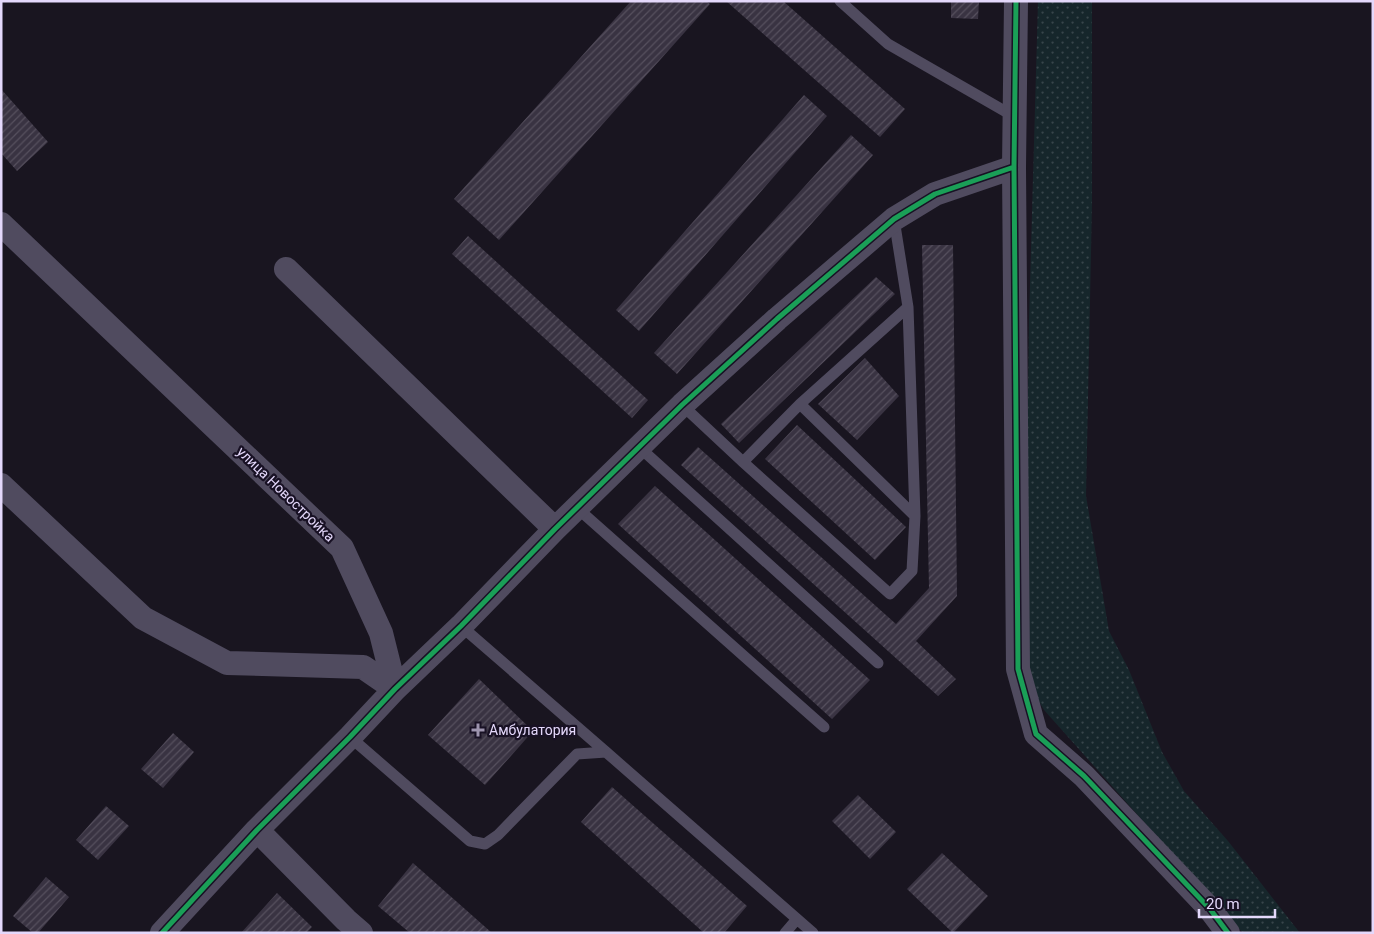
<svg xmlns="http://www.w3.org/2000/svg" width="1374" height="934" font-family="Roboto,sans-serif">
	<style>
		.grass { fill: url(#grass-dots) }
		.building { fill: url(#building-hatch) }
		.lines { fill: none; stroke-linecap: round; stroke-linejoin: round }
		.service { stroke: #504b5f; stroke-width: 11 }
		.minor { stroke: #504b5f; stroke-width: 24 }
		.cycleway-casing { stroke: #181124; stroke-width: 8 }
		.cycleway { stroke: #1a9f57; stroke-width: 5 }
		.poi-dot { fill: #9d94ae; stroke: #181124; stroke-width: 2 }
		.labels { text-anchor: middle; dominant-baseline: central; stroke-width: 4.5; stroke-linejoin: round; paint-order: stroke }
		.street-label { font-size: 14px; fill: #e4d8fb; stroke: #181124 }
		.poi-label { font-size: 14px; fill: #e4d8fb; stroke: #181124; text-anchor: start }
	</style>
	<defs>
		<pattern id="grass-dots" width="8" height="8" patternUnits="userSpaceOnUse" patternTransform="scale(1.25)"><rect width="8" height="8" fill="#16262b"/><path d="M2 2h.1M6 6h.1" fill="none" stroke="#38454b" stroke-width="1.8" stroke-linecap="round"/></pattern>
		<pattern id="building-hatch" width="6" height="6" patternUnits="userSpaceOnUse" patternTransform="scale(1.25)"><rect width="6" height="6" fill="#393342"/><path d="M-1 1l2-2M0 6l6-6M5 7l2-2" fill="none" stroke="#56505e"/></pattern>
	</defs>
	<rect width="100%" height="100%" fill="#191520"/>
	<!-- grass -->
	<path class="grass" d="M 1038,1 L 1092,1 L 1092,204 L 1086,496 L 1109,631 L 1129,670 L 1162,752 L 1184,791 L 1228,841 L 1300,933 L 1243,933 L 1044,710 L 1033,691 L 1022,649 L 1025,620 L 1029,320 Z"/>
	<!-- building -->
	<path class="building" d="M 631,1 L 706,1 L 710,4 L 499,240 L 454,199 Z
		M 726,1 L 783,1 L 905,109 L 880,137 Z
		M 951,1 L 979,1 L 978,19 L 951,18 Z
		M 1,89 L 48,142 L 17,171 L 1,153 Z
		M 804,95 L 827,116 L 639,331 L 616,310 Z
		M 851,135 L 873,155 L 677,374 L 654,353 Z
		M 468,236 L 648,400 L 632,418 L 452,254 Z
		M 922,245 L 953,245 L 957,596 L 916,641 L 956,679 L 938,696 L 681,465 L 698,447 L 896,624 L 929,588 Z
		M 876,277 L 895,294 L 739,443 L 721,424 Z
		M 865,358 L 899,396 L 857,440 L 818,404 Z
		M 797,425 L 906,527 L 875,560 L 765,459 Z
		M 655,486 L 870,680 L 832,719 L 618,524 Z
		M 479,679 L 533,731 L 485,785 L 428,735 Z
		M 173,733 L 194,752 L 163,788 L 141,769 Z
		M 612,787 L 747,906 L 724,933 L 704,933 L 581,822 Z
		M 858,795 L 896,832 L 870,859 L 832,821 Z
		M 106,806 L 129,826 L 98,860 L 76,840 Z
		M 942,853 L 988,896 L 953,933 L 907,889 Z
		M 413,863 L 492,933 L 410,933 L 378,906 Z
		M 46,877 L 69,897 L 38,933 L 33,933 L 13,916 Z
		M 277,893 L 312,927 L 306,933 L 241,933 Z"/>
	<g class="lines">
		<!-- service -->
		<path class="service" d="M 840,1 L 888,44 L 1015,117
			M 800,404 L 915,516
			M 682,405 L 743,462 L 890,594 L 912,571 L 915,516 L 908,307 L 894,219
			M 639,447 L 878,663
			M 743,462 L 800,404 L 908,307
			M 577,508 L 824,727
			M 461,626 L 606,752
			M 350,737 L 470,841 L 485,844 L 498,835 L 577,754 L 606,752 L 813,933
			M 785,933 L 797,919"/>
		<!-- minor -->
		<path class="minor" d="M 1016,1 L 1014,167 L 1018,669 L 1036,734 L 1084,776 L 1210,909 L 1228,933
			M 1,224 L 342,548 L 381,633 L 395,689
			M 286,269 L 555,529
			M 1,485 L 143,618 L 227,663 L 363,667 L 395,689
			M 257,830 L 346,920 L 361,933
			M 162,933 L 257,830 L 350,737 L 395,689 L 461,626 L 555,529 L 682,405 L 777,319 L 894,219 L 935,194 L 1014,167"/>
		<!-- cycleway casing -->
		<g class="cycleway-casing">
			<path id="cycleway" d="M 1016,1 L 1014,167 L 1018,669 L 1036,734 L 1084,776 L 1210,909 L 1228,933
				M 162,933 L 257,830 L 350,737 L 395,689 L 461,626 L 555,529 L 682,405 L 777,319 L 894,219 L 935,194 L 1014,167"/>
		</g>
		<!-- cycleway -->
		<use href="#cycleway" class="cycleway"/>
	</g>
	<!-- markers -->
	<path class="poi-dot" d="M475.5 722.5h5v5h5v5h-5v5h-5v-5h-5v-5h5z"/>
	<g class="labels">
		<!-- street labels -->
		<g class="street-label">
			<text transform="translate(286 494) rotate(44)">улица Новостройка</text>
		</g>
		<!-- poi labels -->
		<g class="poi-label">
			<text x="489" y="730">Амбулатория</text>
		</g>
	</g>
	<!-- border -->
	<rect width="1374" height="934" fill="none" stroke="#e4d8fb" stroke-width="5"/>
	<!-- scale -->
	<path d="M1199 909v8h76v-8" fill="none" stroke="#e4d8fb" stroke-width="2.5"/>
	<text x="1206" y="909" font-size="15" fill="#e4d8fb" stroke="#181124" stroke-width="4" paint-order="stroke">20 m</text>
</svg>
